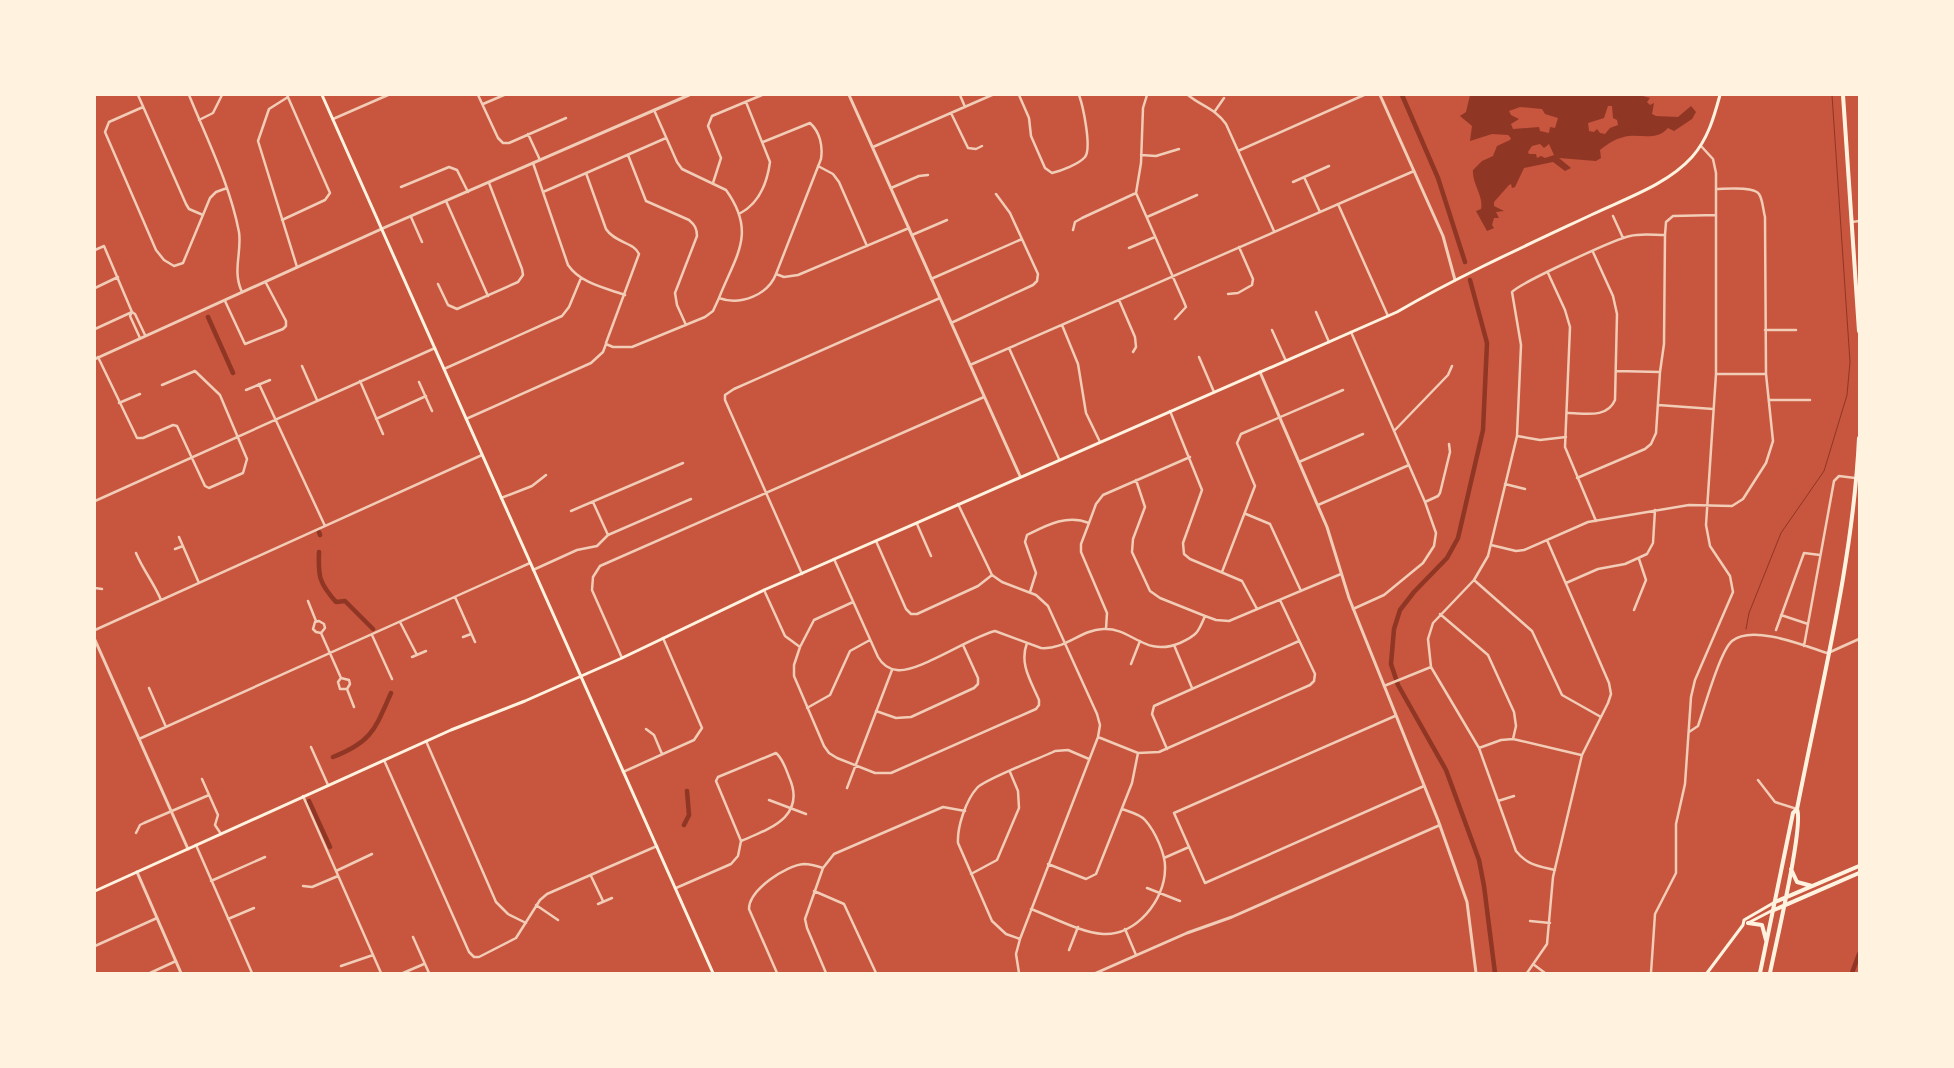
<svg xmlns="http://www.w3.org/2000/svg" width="1954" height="1068" font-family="'Fira Sans Condensed',sans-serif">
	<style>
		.water { fill: #8f3625; fill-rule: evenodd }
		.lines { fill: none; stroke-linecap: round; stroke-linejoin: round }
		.stream { stroke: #8f3625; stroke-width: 1 }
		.canal { stroke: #8f3625; stroke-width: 4.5 }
		.minor { stroke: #f1ccb7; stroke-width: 2.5 }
		.tertiary { stroke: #f1ccb7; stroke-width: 3 }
		.secondary { stroke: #fff3e0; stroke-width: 3 }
		.primary { stroke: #fff3e0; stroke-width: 4 }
	</style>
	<rect width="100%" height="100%" fill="#c8553d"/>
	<!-- water -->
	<path class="water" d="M 1470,95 L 1639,95 L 1650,98 L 1647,102 L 1650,105 L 1654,103 L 1652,114 L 1656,116 L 1678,117 L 1691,106 L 1696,112 L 1692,119 L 1674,131 L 1668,128 C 1656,142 1639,133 1624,137 C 1614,139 1608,144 1600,150 L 1601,158 L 1596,161 L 1559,158 L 1571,168 L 1565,171 L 1553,162 L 1524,168 L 1515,187 L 1512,188 L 1511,184 L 1509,185 L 1494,202 L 1494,206 L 1504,211 L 1496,212 L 1499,218 L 1494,218 L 1492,225 L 1494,228 L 1487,231 L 1476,211 L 1481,209 C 1484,196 1472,184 1473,170 L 1482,161 L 1493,156 L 1497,146 L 1510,140 L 1511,138 L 1508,135 L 1492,134 L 1470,141 L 1472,126 L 1460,116 L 1466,112 ZM 1608,106 L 1612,106 L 1613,118 L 1617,120 L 1618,125 L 1610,128 L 1605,134 L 1600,133 L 1597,129 L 1594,132 L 1589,131 L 1588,123 L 1604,118 ZM 1520,107 L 1542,109 L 1545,114 L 1558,118 L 1555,128 L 1550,127 L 1549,133 L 1540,131 L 1539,127 L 1513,129 L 1511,124 L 1519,119 L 1511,115 L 1509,111 ZM 1540,144 L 1544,148 L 1549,144 L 1554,155 L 1545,158 L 1541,156 L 1537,158 L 1536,154 L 1529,154 L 1528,152 L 1532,146 Z"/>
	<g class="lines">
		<!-- stream -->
		<path class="stream" d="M 1746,629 L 1749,613 L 1781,533 L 1824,471 L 1847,395 L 1850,362 L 1832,95"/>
		<!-- canal -->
		<path class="canal" d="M 1402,95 L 1438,178 L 1465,262
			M 1470,280 L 1487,343 L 1483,430 L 1458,538 L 1447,558 L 1414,592 L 1400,610 L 1394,629 L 1391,664 L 1398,685 L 1446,770 L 1479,860 L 1484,886 L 1495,973
			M 208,317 L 233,373
			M 319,532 L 320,535
			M 319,552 C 318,576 319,583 336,602 L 345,601 L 373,629
			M 333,757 C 372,742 375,729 391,693
			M 309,801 L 330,847
			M 684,825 L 689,815 L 687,791
			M 1852,973 L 1859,954"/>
		<!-- minor -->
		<path class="minor" d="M 138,95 L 186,204 L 189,209 L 203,215
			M 189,95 C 207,139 230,185 239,232 C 242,253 232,271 242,292
			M 478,95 L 498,138 L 503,143 L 509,143 L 566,118
			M 960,95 L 965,107
			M 1019,95 L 1029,118 L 1031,136 L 1045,168 L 1052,173 C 1061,171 1079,164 1085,157 C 1092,148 1083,106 1079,95
			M 1147,95 L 1143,108 L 1141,163 L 1136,193 L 1184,302 L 1186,307 L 1175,319
			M 1188,95 C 1201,106 1216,109 1226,124 L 1274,231
			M 288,97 L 269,109 L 258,141 L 297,267
			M 483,104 L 504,95
			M 143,107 L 109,122 L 105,132 L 156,250 L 164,260 L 174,266 L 183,263 L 210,198 L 216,192 L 227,188
			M 654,110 L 677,162 L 682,169 L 726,190 C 757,233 736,255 719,298
			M 1215,111 L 1224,98
			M 951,113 L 968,148 L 976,149 L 982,146
			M 333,119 L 388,95
			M 199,120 L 213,113 L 222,95
			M 528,134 L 540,160
			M 763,142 L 810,123 C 820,132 823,146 821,159 L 776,274
			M 873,147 L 992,95
			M 1238,151 L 1364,95
			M 628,155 L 646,201 L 689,220 C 695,225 697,229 697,236 L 675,293 L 677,305 L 686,325
			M 1141,155 L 1156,156 L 1179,149
			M 533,163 L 568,265 C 580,283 605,288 625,295
			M 818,166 L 833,174 L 839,182 L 867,246
			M 586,173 L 606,229 C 615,243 634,242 639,254 L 606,343
			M 1304,177 L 1320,212
			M 1293,182 L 1329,166
			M 713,183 L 721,158 L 708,126 L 712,116 L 762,95
			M 401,187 L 449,167 L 457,170 L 468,192
			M 891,188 L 919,176 L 928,175
			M 543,192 L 666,138
			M 446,201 L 488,296
			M 1338,204 L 1388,316
			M 739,214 C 759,204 767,184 770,162 L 746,102
			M 1613,216 L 1623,238
			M 411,217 L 422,242
			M 1147,217 L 1197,195
			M 282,220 L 325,200 L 330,193 L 287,95
			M 1852,222 L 1859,221
			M 1073,230 L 1075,222 L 1082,218 L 1136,193
			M 912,235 L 947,220
			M 1129,248 L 1155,237
			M 95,250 L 104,246 L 132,312 L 95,329
			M 1548,273 L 1565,310 L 1570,327 L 1565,447 L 1596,521
			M 931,279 L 1022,239
			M 438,284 L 448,305 L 457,309 L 518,282 L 523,275 L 522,269 L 489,183
			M 95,288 L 118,277
			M 1228,294 L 1238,293 L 1252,285 L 1253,279 L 1239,247
			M 1119,300 L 1135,337 L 1136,347 L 1133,352
			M 225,301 L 245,344 L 283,329 L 286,326 L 286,321 L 266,283
			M 1316,312 L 1329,342
			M 951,323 L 1033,285 L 1037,281 L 1038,274 L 1010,213 L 996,194
			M 1062,325 L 1078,364 L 1086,413 L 1100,442
			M 1272,330 L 1286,361
			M 1765,330 L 1796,330
			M 1351,332 L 1425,502 L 1436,533 L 1434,546 L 1423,563 L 1384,595 L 1353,609
			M 140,338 L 130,316 L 132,312 L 135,314 L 145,335
			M 1009,348 L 1059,459
			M 98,357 L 137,438 L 143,438 L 173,425 L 177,426 L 205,486 L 209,488 L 243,473 L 247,459 L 220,395 L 195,371 L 162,385
			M 1199,357 L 1214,392
			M 970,365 L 1414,171
			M 302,366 L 317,400
			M 444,369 L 562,316 L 569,307 L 581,278
			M 1616,371 L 1660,372
			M 1716,374 L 1766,374
			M 360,381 L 383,434
			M 419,382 L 432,411
			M 259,384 L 325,526
			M 246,390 L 270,380
			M 1770,400 L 1810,400
			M 119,403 L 140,394
			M 1658,405 L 1713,409
			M 1170,411 L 1202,490 L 1183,543 L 1184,554 L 1190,559 L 1242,581 L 1257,609
			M 1568,413 C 1584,413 1607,419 1615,400 L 1617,314 L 1613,296 L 1593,252
			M 376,419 L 426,396
			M 466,419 L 591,363 L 603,352 L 606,344 L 613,347 L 632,347 L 705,317 L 713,311 L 719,298 C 740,306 768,295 776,274 L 784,277 L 798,275 L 909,228
			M 1394,431 L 1448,375 L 1452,366
			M 1517,436 L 1540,440 L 1566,437
			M 1299,462 L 1363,434
			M 1577,478 L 1645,449 L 1651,444 L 1656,433 L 1660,372 L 1664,344 L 1665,235
			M 1136,480 L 1145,507 L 1133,539 L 1132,552 L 1150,591 L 1160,598 L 1205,616 L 1216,620 L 1229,621 L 1341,574
			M 1505,484 L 1525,489
			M 501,498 L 532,486 L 546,475
			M 95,501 L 435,348
			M 593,502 L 608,535
			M 1425,502 L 1438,496 L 1440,493 L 1450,452 L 1449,444
			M 958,504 L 992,575 L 1002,582 L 1036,595 L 1048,606 L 1097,714 L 1100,725 L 1098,737 L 1020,939 L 1016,954 L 1019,973
			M 1318,505 L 1409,465
			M 571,511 L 683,463
			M 1246,514 L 1270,524 L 1301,591
			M 1089,523 L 1081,544 L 1081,552 L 1107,613 L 1106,629
			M 917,524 L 931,556
			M 179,537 L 199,583
			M 876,541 L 906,609 L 911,614 L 917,614 L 978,586 L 992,575
			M 1491,545 L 1516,551 L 1524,550 L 1588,522 L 1689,505 L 1732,506 L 1743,499 L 1766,463 L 1773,441 L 1766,374 L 1765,217 C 1763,210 1763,200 1759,194 C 1754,186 1725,189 1716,189
			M 175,549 L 183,546
			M 136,553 C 143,570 154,583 161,600
			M 834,559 L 878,657 C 882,664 888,669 897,670 C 918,673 970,637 995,631 L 1041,648 C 1065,650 1080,630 1103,629 C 1132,627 1144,658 1180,643 C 1197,635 1198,633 1205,616
			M 533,570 L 577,550 L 597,546 L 608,535 L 691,499
			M 1222,572 L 1255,486 L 1237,443 L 1241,434 L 1343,390
			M 802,574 L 725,400 L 725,395 L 734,389 L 940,298
			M 1474,580 L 1532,631 L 1562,695 L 1601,717
			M 1566,583 L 1598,569 L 1625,564 L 1647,554 L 1653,543 L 1655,510
			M 95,588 L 102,589
			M 764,590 L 785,636 L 800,647 L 794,665 L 794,676 L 824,746 L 829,753 L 837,758 L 875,773 L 891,773 L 1036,709 L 1039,705 L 1039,700 C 1031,681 1019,664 1027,643
			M 1030,592 L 1036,573 L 1025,542 L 1027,535 C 1047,525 1067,514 1089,523 L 1096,504 L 1103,495 L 1190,457
			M 455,597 L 475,642
			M 308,601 L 316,621
			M 1634,610 L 1646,580 L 1639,559
			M 1440,614 L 1488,655 L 1514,712 L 1516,726 L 1513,739
			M 1781,615 L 1808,624
			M 400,622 L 417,655
			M 95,630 L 482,455
			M 1776,630 L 1804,553 L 1820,555
			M 321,633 L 325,628 L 324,624 L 319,621 L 315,622 L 313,629 L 316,632 L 321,633 L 341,678 L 338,682 L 340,689 L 347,689 L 350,684 L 349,680 L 341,678
			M 372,635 L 392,679
			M 463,637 L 471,634
			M 1174,645 L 1192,688
			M 1804,646 L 1834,481 L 1839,476 L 1855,478
			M 800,647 L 814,620 L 853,602
			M 412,657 L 426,651
			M 622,658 L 592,590 L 593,577 L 600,566 L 984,397
			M 1131,664 L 1140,641
			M 1384,686 L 1431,667
			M 149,688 L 166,727
			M 347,689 L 354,707
			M 807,708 L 830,695 L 850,651 L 870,640
			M 876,711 L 896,718 L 911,717 L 974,688 L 978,684 L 978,678 L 963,645
			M 1395,716 L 1174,813 L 1205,883 L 1424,786
			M 646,729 L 654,735 L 662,754
			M 1689,732 L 1698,726 C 1704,709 1720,651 1732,641 C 1752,624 1805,646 1827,653
			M 1098,737 L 1138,753 L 1159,752 L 1310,685 L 1314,681 L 1315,674 L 1280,600
			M 139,739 L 530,563
			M 426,741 L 496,902 L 508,914 L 526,923
			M 311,747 L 328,785
			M 1479,748 L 1501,740 L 1513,739 L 1581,755
			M 1167,749 L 1152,714 L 1154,706 L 1299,641
			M 384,760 L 469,952 L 474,957 L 479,957 L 516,938 L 540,900 L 547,894 L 657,846
			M 623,772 L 694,740 L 702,728 L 663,638
			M 202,779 L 218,815 L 215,825 L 221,834
			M 1758,780 L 1775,802 L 1797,809
			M 847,788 L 892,670
			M 303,796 L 381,973
			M 769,800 L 806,814
			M 1498,801 L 1514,796
			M 136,833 L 140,825 L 144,823 L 209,795
			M 196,845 L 252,973
			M 1164,858 L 1189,847
			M 1048,864 L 1086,879 L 1096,874 L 1132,783 L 1138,753
			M 823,868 L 805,919 L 807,928 L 826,973
			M 1555,870 C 1538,866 1527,865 1516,851 L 1479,748 L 1431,667 L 1428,639 L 1433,623 L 1474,580 L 1488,556 L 1517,436 L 1521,345 L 1512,292 C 1520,283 1615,239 1630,236 C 1641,233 1654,235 1665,235 L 1666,222 L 1673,216 L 1716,215
			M 336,871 L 372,854
			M 971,874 L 997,860 L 1019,808 L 1018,791 L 1010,772
			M 591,876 L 603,901
			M 211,881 L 265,857
			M 303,886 L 312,887 L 338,876
			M 676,888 L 731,864 L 738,856 L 741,841 C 769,829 807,817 789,777 C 786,769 783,759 776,753 L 718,777 L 716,781 L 741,841
			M 1147,888 L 1180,901
			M 814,891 L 844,904 L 876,973
			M 598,904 L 612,898
			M 536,905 L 558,920
			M 1031,909 C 1052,917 1082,933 1103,934 C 1136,936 1165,900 1165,869 C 1166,855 1155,831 1145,820 C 1140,814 1130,812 1122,809
			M 228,919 L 254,908
			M 1530,921 L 1550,923
			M 1125,929 L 1136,955
			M 413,937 L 429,973
			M 1020,939 L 1006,934 L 992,921 L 958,843 C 957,827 966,800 977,788 C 985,779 1041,758 1055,751 L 1068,750 L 1089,759
			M 95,946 L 157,918
			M 1069,950 L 1078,927
			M 1533,964 L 1545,973
			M 341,966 L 373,955
			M 150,973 L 176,961
			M 403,973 L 424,964
			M 777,973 L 749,909 C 749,890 786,865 804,864 C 810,864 817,866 823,868 L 834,854 L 943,807 L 965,811
			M 1527,973 L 1547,944 L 1553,877 L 1582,755 L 1608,703 L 1611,694 L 1609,683 L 1547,540
			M 1651,973 L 1655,914 L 1676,873 L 1676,824 L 1685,784 L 1691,697 L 1695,680 L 1733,592 L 1730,576 L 1710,546 L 1706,525 L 1716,374 L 1716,173 L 1713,159 L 1701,146"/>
		<!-- tertiary -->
		<path class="tertiary" d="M 849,95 L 1020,476
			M 1380,95 L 1443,236 L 1455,280
			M 95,359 L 388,226 L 689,95
			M 1260,372 L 1327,527 L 1349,598 L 1438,820 L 1467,902 L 1476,973
			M 95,640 L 188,849
			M 1828,653 L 1859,639
			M 137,872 L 181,973
			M 1096,973 L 1187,933 L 1232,917 L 1440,825"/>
		<!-- secondary -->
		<path class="secondary" d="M 322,95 L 713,973
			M 95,891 L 451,730 L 525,701 L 622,658 L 764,590 L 1397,312 C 1459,276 1525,246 1591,215 C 1624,199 1667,185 1692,157 C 1708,139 1714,117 1720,95
			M 1748,923 L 1773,910
			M 1707,973 L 1743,925 L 1744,920 L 1775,902"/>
		<!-- primary -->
		<path class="primary" d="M 1843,95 L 1859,331
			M 1791,869 L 1797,882 L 1812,886
			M 1775,902 L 1859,866
			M 1774,910 L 1859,873
			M 1748,923 L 1762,925 L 1766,940
			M 1760,973 L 1793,813 L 1797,809
			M 1770,973 C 1775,947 1804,826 1797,809 C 1821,686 1853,563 1859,438"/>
	</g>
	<!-- border -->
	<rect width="1954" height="1068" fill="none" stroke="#fff3e0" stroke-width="192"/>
</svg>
